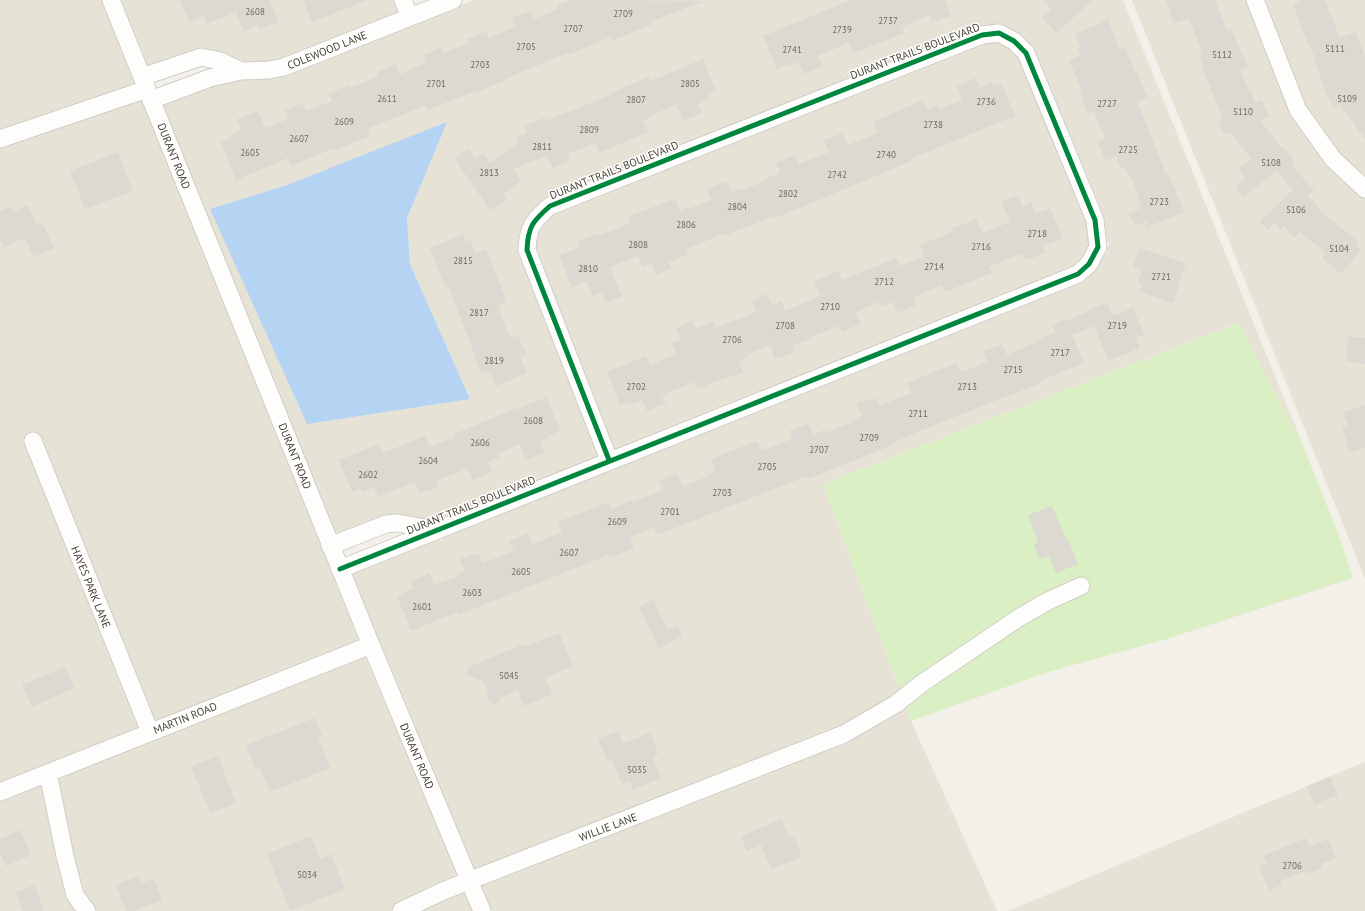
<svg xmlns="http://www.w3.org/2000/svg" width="1365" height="911" font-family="'PT Sans',sans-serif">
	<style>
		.residential { fill: #e6e2d5; fill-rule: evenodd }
		.green { fill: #dbefc5 }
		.water { fill: #b5d4f3 }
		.building { fill: #dbd9d1 }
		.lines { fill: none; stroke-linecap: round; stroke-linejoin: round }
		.minor-casing { stroke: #d0cdc6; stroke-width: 19 }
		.minor { stroke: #fdfdfc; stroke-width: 17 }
		.cycleway-casing { stroke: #fff; stroke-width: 8 }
		.cycleway { stroke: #00873e; stroke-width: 5 }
		.labels { text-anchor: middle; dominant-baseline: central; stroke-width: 3; stroke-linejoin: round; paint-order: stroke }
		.number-label { font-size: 9px; fill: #6e685c }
		.street-label { font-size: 11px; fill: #484234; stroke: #fff }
	</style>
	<rect width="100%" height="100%" fill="#f2f0e8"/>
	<!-- residential -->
	<path class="residential" d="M 0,0 L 101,0 L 135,85 L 0,130 Z
		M 121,0 L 393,0 L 399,13 L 282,59 L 268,62 L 249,63 L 248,61 L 243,62 L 225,53 L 203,49 L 183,53 L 148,66 Z
		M 474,0 L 1123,0 L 1304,448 L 1238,323 L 823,484 L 911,721 L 997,911 L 492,911 L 351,573 L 437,539 L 442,540 L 444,536 L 1108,253 L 1107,248 L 1110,242 L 1107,241 L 1104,216 L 1034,48 L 1021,35 L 1004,26 L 988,26 L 987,24 L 981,27 L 973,28 L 973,30 L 544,200 L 529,214 L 519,233 L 518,253 L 598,456 L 436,522 L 336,535 L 163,105 L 212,85 L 240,79 L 244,81 L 246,79 L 269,79 L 287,75 ZM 446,123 L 407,218 L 410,264 L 470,399 L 211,209 L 287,185 Z
		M 1132,0 L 1365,0 L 1365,579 Z
		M 996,41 L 1008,47 L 1019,58 L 1087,222 L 1089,246 L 1082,259 L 1073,267 L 615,450 L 536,248 L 536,237 L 542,224 L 555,212 L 984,43 Z
		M 142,100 L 359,641 L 0,783 L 0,147 Z
		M 365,656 L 473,911 L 0,911 L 0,800 Z
		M 1365,762 L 1365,911 L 1008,911 Z"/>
	<!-- green -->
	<path class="green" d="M 1239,323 L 1304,448 L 1338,533 L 1353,578 L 1167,639 L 1048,672 L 911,721 L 823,484 Z"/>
	<!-- water -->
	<path class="water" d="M 447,122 L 407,218 L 410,264 L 470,399 L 307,424 L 210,209 L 287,185 Z"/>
	<!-- building -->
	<path class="building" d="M 180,0 L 270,0 L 279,22 L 259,29 L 258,25 L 244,31 L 236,12 L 207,24 L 203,16 L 189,22 Z
		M 303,0 L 365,0 L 365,1 L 312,22 Z
		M 570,0 L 704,1 L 650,22 L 651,25 L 611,41 L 610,37 L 568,55 L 567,53 L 505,79 L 506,80 L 473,94 L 473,92 L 428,110 L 426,105 L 367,129 L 370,136 L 335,150 L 334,148 L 291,166 L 288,158 L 236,180 L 221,142 L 231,139 L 230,135 L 241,130 L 237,119 L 258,111 L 265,128 L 288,119 L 285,111 L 303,103 L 306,111 L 332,101 L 329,93 L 349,85 L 350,88 L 379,76 L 377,72 L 396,64 L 400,74 L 426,63 L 423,55 L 441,48 L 443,53 L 469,43 L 467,39 L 486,31 L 489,38 L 516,26 L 512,18 L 531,11 L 534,19 L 558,9 L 557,5 Z
		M 851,0 L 945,0 L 951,16 L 932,22 L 930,15 L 902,27 L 905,33 L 853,53 L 848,43 L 818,56 L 822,66 L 804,74 L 799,62 L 790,66 L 789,64 L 777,69 L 763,36 Z
		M 1043,0 L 1093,0 L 1056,33 L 1042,18 L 1052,10 Z
		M 1166,0 L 1215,0 L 1227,30 L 1231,29 L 1248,67 L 1240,70 L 1249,91 L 1251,92 L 1255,103 L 1262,100 L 1269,117 L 1260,120 L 1282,148 L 1283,147 L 1292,158 L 1295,164 L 1292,166 L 1314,190 L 1308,196 L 1325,215 L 1356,240 L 1357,246 L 1361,250 L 1341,274 L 1322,258 L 1326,253 L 1300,232 L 1294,238 L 1284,226 L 1281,229 L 1275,223 L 1268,230 L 1260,221 L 1293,190 L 1277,171 L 1243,197 L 1235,187 L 1246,178 L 1239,169 L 1251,159 L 1230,132 L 1224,135 L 1218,121 L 1223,119 L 1202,67 L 1203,67 L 1199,55 L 1202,54 L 1189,18 L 1174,24 Z
		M 1302,0 L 1325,0 L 1340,38 L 1355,32 L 1365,55 L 1365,139 L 1340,104 L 1335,107 L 1323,90 L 1325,89 L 1314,61 L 1316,60 L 1306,39 L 1293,4 Z
		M 1108,20 L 1120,50 L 1125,48 L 1135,73 L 1137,72 L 1147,97 L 1137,101 L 1166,174 L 1168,173 L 1184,212 L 1145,228 L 1147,221 L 1135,226 L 1129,213 L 1141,208 L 1138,199 L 1139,199 L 1130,174 L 1128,175 L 1125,167 L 1121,169 L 1116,156 L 1105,161 L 1098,142 L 1105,139 L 1094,111 L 1088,114 L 1083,101 L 1084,101 L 1081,94 L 1083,94 L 1069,60 L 1081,56 L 1078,48 L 1080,47 L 1075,34 Z
		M 703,59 L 716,91 L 708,95 L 710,99 L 698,104 L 702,113 L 683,121 L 676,105 L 651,115 L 652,117 L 643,121 L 648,132 L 599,153 L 595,143 L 568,154 L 571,160 L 552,168 L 547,156 L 543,158 L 543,157 L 513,169 L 521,181 L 503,194 L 507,200 L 490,210 L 454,158 L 468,149 L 475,159 L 483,153 L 490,163 L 518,143 L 516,137 L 527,133 L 524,126 L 544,118 L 545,121 L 611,95 L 610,93 L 649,77 L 651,81 Z
		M 976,78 L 980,87 L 991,82 L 993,86 L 1001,83 L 1015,116 L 910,159 L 911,161 L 814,202 L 775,218 L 774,216 L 726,235 L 725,233 L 685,250 L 687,255 L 669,262 L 671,268 L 656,275 L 651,264 L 642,267 L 638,256 L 610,267 L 622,297 L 606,303 L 602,292 L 593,296 L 587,281 L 572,287 L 559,255 L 580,247 L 577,241 L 597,234 L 598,236 L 631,223 L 628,216 L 675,199 L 680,211 L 687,207 L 688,209 L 712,200 L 707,189 L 726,181 L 731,192 L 740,189 L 741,191 L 768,179 L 768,178 L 780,172 L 776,163 L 795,155 L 799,164 L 829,152 L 824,140 L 843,133 L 848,145 L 878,133 L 873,122 L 923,100 L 927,110 L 938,105 L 940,109 L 962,100 L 957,86 Z
		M 118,152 L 133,191 L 85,209 L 70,171 Z
		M 1018,195 L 1022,206 L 1031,202 L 1036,213 L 1050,208 L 1063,238 L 1042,246 L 1045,253 L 1033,258 L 1032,257 L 1025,259 L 1023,253 L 989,267 L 992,273 L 945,292 L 942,285 L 913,297 L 916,305 L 897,313 L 893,302 L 881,306 L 879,302 L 856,312 L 860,324 L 842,332 L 839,326 L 812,336 L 813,338 L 792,346 L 795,352 L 782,357 L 782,356 L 775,359 L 770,345 L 746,355 L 747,357 L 739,360 L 743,372 L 731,377 L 731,376 L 724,378 L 697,389 L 694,382 L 662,395 L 666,403 L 647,411 L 642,400 L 630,405 L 629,402 L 620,405 L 607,372 L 646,356 L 650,365 L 676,354 L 672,343 L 681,339 L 676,328 L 692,321 L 695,329 L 713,322 L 716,328 L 756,312 L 752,301 L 767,294 L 772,305 L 781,301 L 785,311 L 820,296 L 814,281 L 839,271 L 842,280 L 897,258 L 900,266 L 924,257 L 920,245 L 953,232 L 951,229 L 976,219 L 982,233 L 1010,222 L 1002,201 Z
		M 28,205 L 37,225 L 42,222 L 54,248 L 33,257 L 25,238 L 4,247 L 0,237 L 0,211 L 11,207 L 13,212 Z
		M 463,234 L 466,242 L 470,240 L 475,253 L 486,249 L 507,302 L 498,306 L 510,338 L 518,335 L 526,354 L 520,356 L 527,373 L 496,386 L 490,371 L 481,374 L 473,353 L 474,353 L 448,286 L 445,287 L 430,248 Z
		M 1139,248 L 1186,263 L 1173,303 L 1140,292 L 1142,284 L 1138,282 L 1142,270 L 1133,267 Z
		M 1107,303 L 1112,315 L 1118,313 L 1118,314 L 1133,308 L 1144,335 L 1136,338 L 1140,348 L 1108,361 L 1094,326 L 1072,335 L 1084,363 L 1040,381 L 1041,383 L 944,421 L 894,442 L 895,444 L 808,479 L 807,476 L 657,535 L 654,527 L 630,537 L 634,548 L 610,558 L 608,555 L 458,615 L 457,612 L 411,631 L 397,596 L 414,588 L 411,581 L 429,573 L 434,585 L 458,576 L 457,574 L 465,571 L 460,559 L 479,553 L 483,563 L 514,551 L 509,541 L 528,533 L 533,544 L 562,532 L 558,522 L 609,502 L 612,509 L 632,500 L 633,502 L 663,490 L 659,481 L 677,473 L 683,486 L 707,477 L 706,475 L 715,471 L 711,459 L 757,441 L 761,451 L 792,439 L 789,431 L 808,424 L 813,435 L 824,430 L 825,433 L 855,421 L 854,419 L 862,416 L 857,404 L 870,399 L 870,400 L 876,398 L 879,406 L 911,393 L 907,383 L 938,370 L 957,363 L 961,372 L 987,362 L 983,351 L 1002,344 L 1007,355 L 1037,342 L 1036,341 L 1044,338 L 1044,337 L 1055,332 L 1052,325 L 1066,319 L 1066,321 L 1088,312 L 1088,310 Z
		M 1348,336 L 1365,338 L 1365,364 L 1346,361 Z
		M 547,397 L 560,431 L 548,436 L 549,438 L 540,441 L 545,453 L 526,460 L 520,444 L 498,453 L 499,457 L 488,462 L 492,472 L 472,480 L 468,468 L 436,481 L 439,487 L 426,492 L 426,491 L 419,493 L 415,482 L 378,497 L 374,487 L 362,492 L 361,488 L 352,492 L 339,460 L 379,444 L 383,453 L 425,436 L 429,447 L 455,437 L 454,434 L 517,408 L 517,409 Z
		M 1365,405 L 1365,447 L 1350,452 L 1342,428 L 1348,426 L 1343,412 Z
		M 1052,506 L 1067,542 L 1069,541 L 1078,564 L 1056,573 L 1049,556 L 1039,559 L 1034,544 L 1038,543 L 1028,515 Z
		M 653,600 L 668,630 L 677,626 L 682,636 L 659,648 L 639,607 Z
		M 559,633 L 573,666 L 545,678 L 552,694 L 524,706 L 518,690 L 501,697 L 499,702 L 494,704 L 489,702 L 487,697 L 488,694 L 484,682 L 466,674 L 469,667 L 524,644 L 525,647 Z
		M 65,667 L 74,688 L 32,707 L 22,685 Z
		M 315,718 L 322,736 L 318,737 L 330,768 L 270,792 L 260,767 L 255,769 L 246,745 Z
		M 618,731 L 623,743 L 650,733 L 658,754 L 652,756 L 661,778 L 633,790 L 629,781 L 622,784 L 611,758 L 607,760 L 598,739 Z
		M 218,756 L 236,803 L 210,813 L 191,766 Z
		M 1330,777 L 1338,795 L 1315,804 L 1307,786 Z
		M 782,819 L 788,835 L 794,837 L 802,857 L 771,869 L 761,845 L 747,851 L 741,836 Z
		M 20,830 L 31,855 L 6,866 L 0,853 L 0,839 Z
		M 311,836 L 320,859 L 331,854 L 345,889 L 290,911 L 267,854 Z
		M 1306,838 L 1309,846 L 1328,839 L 1336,858 L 1321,864 L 1323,868 L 1307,874 L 1306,871 L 1280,881 L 1282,885 L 1269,891 L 1259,866 L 1267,863 L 1263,856 Z
		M 138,876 L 141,883 L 154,879 L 162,900 L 133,911 L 126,911 L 116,885 Z
		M 35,885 L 44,911 L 23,911 L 16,892 Z"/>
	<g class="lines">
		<!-- minor casing -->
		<g class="minor-casing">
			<path id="minor" d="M 111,0 L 371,645 L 482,911
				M 403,0 L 410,17
				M 1255,0 L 1298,110 L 1333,159 L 1365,189
				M 142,77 L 201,57 L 220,61 L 241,71
				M 151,100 L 210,78 L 241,71 L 269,70 L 284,67 L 453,0
				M 0,139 L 147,89
				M 33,441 L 150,732
				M 330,546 L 386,524 L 398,523 L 436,530
				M 340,569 C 586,470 832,372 1078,274 L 1089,264 L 1098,247 L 1095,220 L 1026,53 L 1014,41 L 999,33 L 982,35 L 550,206 C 533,221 528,226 527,250 L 609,460
				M 48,773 L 65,856 L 75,895 L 87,911
				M 0,792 L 371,645
				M 401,911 L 443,891 L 844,734 L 896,704 L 921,684 L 1020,617 L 1048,601 L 1081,586"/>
		</g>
		<!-- minor -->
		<use href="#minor" class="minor"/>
		<!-- cycleway casing -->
		<g class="cycleway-casing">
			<path id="cycleway" d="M 340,569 C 586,470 832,372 1078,274 L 1089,264 L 1098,247 L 1095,220 L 1026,53 L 1014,41 L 999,33 L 982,35 L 550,206 C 533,221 528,226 527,250 L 609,460"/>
		</g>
		<!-- cycleway -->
		<use href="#cycleway" class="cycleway"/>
	</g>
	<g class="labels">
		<!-- number labels -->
		<g class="number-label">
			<text x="255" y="11">2608</text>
			<text x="623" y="13">2709</text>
			<text x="888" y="20">2737</text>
			<text x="573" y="28">2707</text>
			<text x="842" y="29">2739</text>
			<text x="526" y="46">2705</text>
			<text x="1335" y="48">5111</text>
			<text x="792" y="49">2741</text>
			<text x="1222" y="54">5112</text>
			<text x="480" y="64">2703</text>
			<text x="436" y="83">2701</text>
			<text x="690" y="83">2805</text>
			<text x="387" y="98">2611</text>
			<text x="1347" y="98">5109</text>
			<text x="636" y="99">2807</text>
			<text x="986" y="101">2736</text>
			<text x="1107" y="103">2727</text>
			<text x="1243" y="111">5110</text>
			<text x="344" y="121">2609</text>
			<text x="933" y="124">2738</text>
			<text x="589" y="129">2809</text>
			<text x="299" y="138">2607</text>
			<text x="542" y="146">2811</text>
			<text x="1128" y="149">2725</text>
			<text x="250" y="152">2605</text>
			<text x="886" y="154">2740</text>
			<text x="1271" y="162">5108</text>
			<text x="489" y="172">2813</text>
			<text x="837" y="174">2742</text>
			<text x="788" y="193">2802</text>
			<text x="1159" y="201">2723</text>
			<text x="737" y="206">2804</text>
			<text x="1296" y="209">5106</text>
			<text x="686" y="224">2806</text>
			<text x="1037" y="233">2718</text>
			<text x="638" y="244">2808</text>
			<text x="981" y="246">2716</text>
			<text x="1339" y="248">5104</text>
			<text x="463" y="260">2815</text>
			<text x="934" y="266">2714</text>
			<text x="588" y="268">2810</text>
			<text x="1161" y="276">2721</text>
			<text x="884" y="281">2712</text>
			<text x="830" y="306">2710</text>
			<text x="479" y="312">2817</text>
			<text x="785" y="325">2708</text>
			<text x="1117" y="325">2719</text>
			<text x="732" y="339">2706</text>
			<text x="1060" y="352">2717</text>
			<text x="494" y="360">2819</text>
			<text x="1013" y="369">2715</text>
			<text x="636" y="386">2702</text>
			<text x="967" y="386">2713</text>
			<text x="918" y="413">2711</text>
			<text x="533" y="420">2608</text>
			<text x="869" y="437">2709</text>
			<text x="480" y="442">2606</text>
			<text x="819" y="449">2707</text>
			<text x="428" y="460">2604</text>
			<text x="767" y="466">2705</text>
			<text x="368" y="474">2602</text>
			<text x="722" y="492">2703</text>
			<text x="670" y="511">2701</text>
			<text x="617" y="521">2609</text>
			<text x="569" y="552">2607</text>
			<text x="521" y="571">2605</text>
			<text x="472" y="592">2603</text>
			<text x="422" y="606">2601</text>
			<text x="509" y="675">5045</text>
			<text x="637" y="769">5035</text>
			<text x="1292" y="865">2706</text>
			<text x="307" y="874">5034</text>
		</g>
		<!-- street labels -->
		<g class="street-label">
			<text transform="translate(327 50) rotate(-22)">COLEWOOD LANE</text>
			<text transform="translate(915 51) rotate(-21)">DURANT TRAILS BOULEVARD</text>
			<text transform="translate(174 156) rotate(68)">DURANT ROAD</text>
			<text transform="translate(614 170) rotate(-22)">DURANT TRAILS BOULEVARD</text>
			<text transform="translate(295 456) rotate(68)">DURANT ROAD</text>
			<text transform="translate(471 505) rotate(-22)">DURANT TRAILS BOULEVARD</text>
			<text transform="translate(91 587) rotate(68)">HAYES PARK LANE</text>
			<text transform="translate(185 718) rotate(-22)">MARTIN ROAD</text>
			<text transform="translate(417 756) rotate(67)">DURANT ROAD</text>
			<text transform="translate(608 827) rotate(-21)">WILLIE LANE</text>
		</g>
	</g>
</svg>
